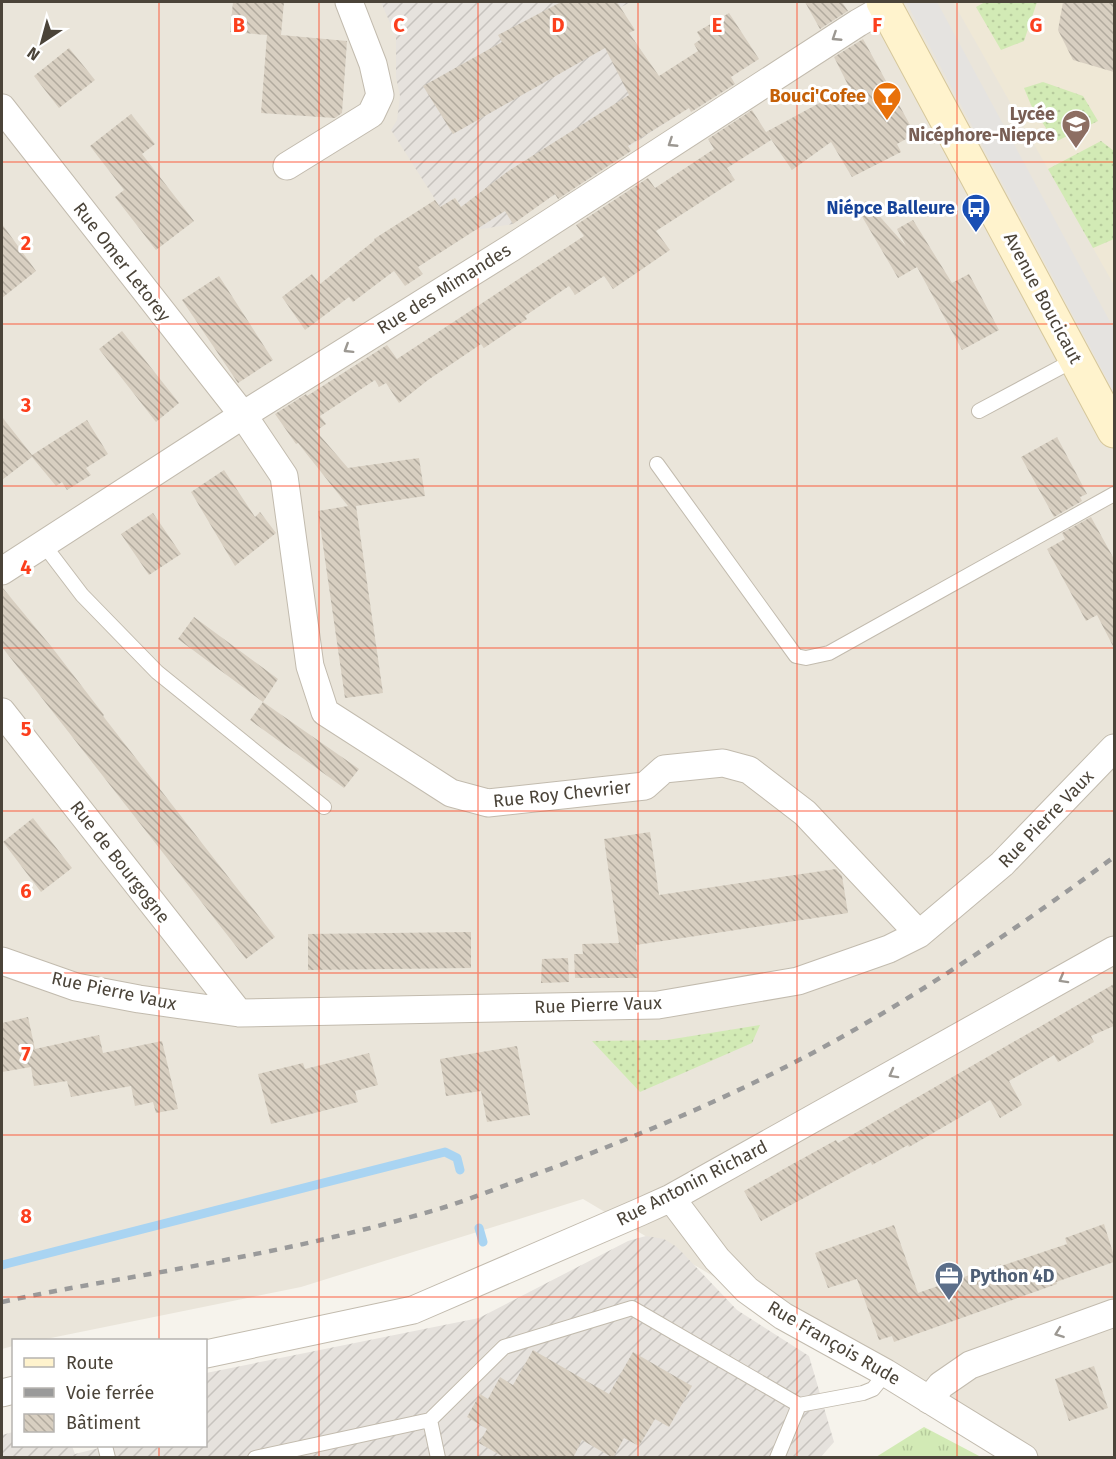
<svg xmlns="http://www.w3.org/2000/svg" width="1116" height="1459" font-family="'Fira Sans',sans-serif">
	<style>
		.residential { fill: #eae5da }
		.industrial { fill: url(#industrial-furrows) }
		.education { fill: #efe8d6 }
		.grass { fill: url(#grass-dots) }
		.park { fill: url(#park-tufts) }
		.parking { fill: #e5e3e0 }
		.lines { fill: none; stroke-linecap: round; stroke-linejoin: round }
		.stream { stroke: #a9d4f2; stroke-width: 9 }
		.building { fill: url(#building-back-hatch) }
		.lane-casing { stroke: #c2bbae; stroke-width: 16 }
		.street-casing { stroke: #c2bbae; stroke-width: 29 }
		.secondary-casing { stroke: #d6c79b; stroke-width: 35 }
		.lane { stroke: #fff; stroke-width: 14 }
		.street { stroke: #fff; stroke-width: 27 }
		.secondary { stroke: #fff3cd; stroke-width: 33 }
		.rail { stroke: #9a9a9a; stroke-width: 4.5; stroke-dasharray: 8 8; stroke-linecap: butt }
		.oneway { stroke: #9c9892 }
		.grid { fill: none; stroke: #fc3f1d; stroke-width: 1.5; stroke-opacity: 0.55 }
		.labels { text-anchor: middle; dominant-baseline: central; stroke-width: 6; stroke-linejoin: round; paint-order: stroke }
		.food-label { font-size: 18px; font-weight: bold; fill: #c56008; stroke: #fff; text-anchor: end }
		.education-label { font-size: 18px; font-weight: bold; fill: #785e54; stroke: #fff; text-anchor: end }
		.transit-label { font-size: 18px; font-weight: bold; fill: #164399; stroke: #fff; text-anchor: end }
		.street-label { font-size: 18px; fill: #4b4439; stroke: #fff }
		.service-label { font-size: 18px; font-weight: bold; fill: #4e5e75; stroke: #fff; text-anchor: start }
		.grid-label { font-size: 20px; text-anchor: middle; font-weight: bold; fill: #fc3f1d; stroke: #fff; stroke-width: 6; stroke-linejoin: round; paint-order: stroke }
	</style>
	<defs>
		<pattern id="industrial-furrows" width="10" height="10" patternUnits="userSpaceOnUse" patternTransform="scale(1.5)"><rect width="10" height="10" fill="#e6e2dd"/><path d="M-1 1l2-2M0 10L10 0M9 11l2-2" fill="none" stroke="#c7c3be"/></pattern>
		<pattern id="grass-dots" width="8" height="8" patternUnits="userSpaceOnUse" patternTransform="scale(1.5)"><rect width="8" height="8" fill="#d2eab5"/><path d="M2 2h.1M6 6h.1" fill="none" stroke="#b6ca9c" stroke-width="1.8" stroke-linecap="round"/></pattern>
		<pattern id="park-tufts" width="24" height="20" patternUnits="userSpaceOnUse" patternTransform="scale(1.5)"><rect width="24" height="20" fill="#d2eab5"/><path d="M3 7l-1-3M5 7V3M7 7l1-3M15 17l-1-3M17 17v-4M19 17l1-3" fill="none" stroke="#b6ca9c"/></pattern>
		<pattern id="building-back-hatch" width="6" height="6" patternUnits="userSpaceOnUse" patternTransform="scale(1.5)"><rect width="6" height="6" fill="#d8cfc1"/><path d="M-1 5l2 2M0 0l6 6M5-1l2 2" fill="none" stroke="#b1aa9e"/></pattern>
	</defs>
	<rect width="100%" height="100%" fill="#f6f3ec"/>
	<!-- residential -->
	<path class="residential" d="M 2,2 L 1114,2 L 1114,1457 L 1018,1457 L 583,1199 L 301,1287 L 41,1340 L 14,1340 L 13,1346 L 2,1349 Z"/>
	<!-- industrial -->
	<path class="industrial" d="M 381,2 L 631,2 L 615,10 L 681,113 L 531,210 L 513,224 L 475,230 L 456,198 L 440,207 L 391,130 L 397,120 L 400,96 L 396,77 L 396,37 Z
		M 646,1236 L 664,1239 L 677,1247 L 737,1310 L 809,1356 L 834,1442 L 820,1458 L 2,1458 L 2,1435 L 13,1432 L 14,1446 L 72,1446 L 75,1454 L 107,1446 L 206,1446 L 206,1373 L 479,1318 L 628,1241 Z"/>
	<!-- education -->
	<path class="education" d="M 953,2 L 1114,2 L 1114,285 L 1093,248 Z"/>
	<!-- grass -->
	<path class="grass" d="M 985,2 L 1037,2 L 1024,41 L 1001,50 L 976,7 Z
		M 1043,82 L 1083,96 L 1098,121 L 1055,142 L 1031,105 L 1024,88 Z
		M 1101,141 L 1114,151 L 1114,239 L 1093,248 L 1048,169 Z
		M 760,1025 L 752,1043 L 640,1092 L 592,1041 L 667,1040 Z"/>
	<!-- park -->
	<path class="park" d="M 924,1427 L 981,1457 L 876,1457 Z"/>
	<!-- parking -->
	<path class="parking" d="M 906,2 L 937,2 L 1114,329 L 1114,392 Z"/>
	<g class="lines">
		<!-- stream -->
		<path class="stream" d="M 479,1228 L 483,1242
			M 2,1265 L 445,1152 L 457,1158 L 460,1170"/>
	</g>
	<!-- building -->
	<path class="building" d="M 233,2 L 284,2 L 281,35 L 347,41 L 342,113 L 335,118 L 261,113 L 267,35 L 230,32 Z
		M 561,2 L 617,2 L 635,30 L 629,33 L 659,76 L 698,51 L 694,44 L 701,39 L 697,32 L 729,13 L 759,59 L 731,77 L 735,84 L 691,112 L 689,108 L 628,146 L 631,151 L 558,199 L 555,194 L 513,224 L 505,211 L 418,267 L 423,274 L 405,286 L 394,271 L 353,302 L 349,297 L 305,330 L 282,297 L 312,274 L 320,284 L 375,240 L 374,239 L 435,200 L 440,207 L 455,198 L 461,207 L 507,172 L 629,95 L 605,48 L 453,134 L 423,86 L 502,42 L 498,35 Z
		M 805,2 L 842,2 L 848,11 L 820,29 Z
		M 1063,2 L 1114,2 L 1114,72 L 1073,60 L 1058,30 Z
		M 863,39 L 915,134 L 897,144 L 901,152 L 852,177 L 831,142 L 792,170 L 766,132 L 849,87 L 834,57 Z
		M 69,48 L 95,80 L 59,108 L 34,76 Z
		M 752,110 L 771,140 L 727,168 L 735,180 L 656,231 L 670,250 L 613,289 L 604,276 L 575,295 L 569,286 L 525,316 L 527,319 L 484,348 L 481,344 L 428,380 L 399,403 L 386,383 L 379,387 L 375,380 L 320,416 L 326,424 L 316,431 L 348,468 L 419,458 L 425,496 L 356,506 L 383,693 L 345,698 L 318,511 L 348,506 L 298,443 L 296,444 L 275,414 L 306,394 L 307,396 L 387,345 L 397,359 L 584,236 L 576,225 L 648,178 L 655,188 L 714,149 L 708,139 Z
		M 131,114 L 155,144 L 142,154 L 194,221 L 156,250 L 115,197 L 124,190 L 90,146 Z
		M 866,201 L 906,246 L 897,229 L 913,220 L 952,283 L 969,274 L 999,330 L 962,350 L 917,267 L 898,278 L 857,208 Z
		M 2,224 L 36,271 L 2,298 Z
		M 219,276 L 273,360 L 238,383 L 182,300 Z
		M 122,331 L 179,403 L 156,422 L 99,349 Z
		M 2,417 L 32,455 L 87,420 L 108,454 L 86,468 L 91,475 L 67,490 L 62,482 L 56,486 L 32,457 L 2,480 Z
		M 1057,437 L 1087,494 L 1080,497 L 1082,501 L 1054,517 L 1021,457 Z
		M 224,470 L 255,517 L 260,512 L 276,533 L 235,566 L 191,492 Z
		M 153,513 L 181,554 L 149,575 L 121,534 Z
		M 1091,517 L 1114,559 L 1114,648 L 1097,615 L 1086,621 L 1047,549 L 1065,539 L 1062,533 Z
		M 2,587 L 54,650 L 104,715 L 103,716 L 275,937 L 246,959 L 2,647 Z
		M 194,617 L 278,679 L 263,702 L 178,639 Z
		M 263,702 L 359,769 L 344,788 L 250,720 Z
		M 33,818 L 72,868 L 41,892 L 3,842 Z
		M 650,832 L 659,895 L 836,869 L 842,876 L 848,913 L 636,945 L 638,978 L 575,978 L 574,954 L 583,954 L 582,944 L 619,943 L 604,839 Z
		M 471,932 L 471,968 L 308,970 L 308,934 Z
		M 568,958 L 569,982 L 541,983 L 542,959 Z
		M 1114,984 L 1114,1026 L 1091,1036 L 1094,1042 L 1058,1062 L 1054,1055 L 1009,1081 L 1022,1105 L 1000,1118 L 990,1100 L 909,1147 L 908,1145 L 872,1165 L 871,1162 L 761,1221 L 744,1191 L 836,1140 L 838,1143 Z
		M 28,1017 L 35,1049 L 99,1035 L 103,1053 L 162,1041 L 178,1109 L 156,1113 L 153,1102 L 135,1106 L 131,1086 L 71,1097 L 67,1081 L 34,1086 L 31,1067 L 2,1072 L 2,1023 Z
		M 517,1046 L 530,1115 L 487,1122 L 481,1091 L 446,1096 L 440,1059 Z
		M 369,1053 L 378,1085 L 355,1091 L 358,1102 L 271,1124 L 258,1074 L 303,1063 L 305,1069 Z
		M 1104,1224 L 1114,1256 L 1114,1262 L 1056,1282 L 1057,1284 L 894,1342 L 892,1336 L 879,1340 L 857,1279 L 828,1288 L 815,1253 L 894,1225 L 918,1293 L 1001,1264 L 1001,1266 L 1067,1244 L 1065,1238 Z
		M 533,1350 L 609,1394 L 633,1352 L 692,1386 L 669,1427 L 655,1419 L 639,1446 L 624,1438 L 613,1458 L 582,1440 L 573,1458 L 505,1458 L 479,1443 L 487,1429 L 467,1417 L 480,1394 L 488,1399 L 500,1377 L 513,1385 Z
		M 1094,1366 L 1108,1408 L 1069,1421 L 1055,1379 Z"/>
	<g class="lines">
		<!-- lane casing -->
		<g class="lane-casing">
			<path id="lane" d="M 979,411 L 1076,359
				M 657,464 L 796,656 L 806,658 L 829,653 L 1114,494
				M 44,545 L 82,595 L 157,672 L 324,807
				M 430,1420 L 438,1458
				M 105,1446 L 108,1458
				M 255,1458 L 430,1420 L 504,1347 L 632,1308 L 799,1405
				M 777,1458 L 799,1405 L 863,1393 L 873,1389 L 886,1373"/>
		</g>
		<!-- street casing -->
		<g class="street-casing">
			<path id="street" d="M 2,108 L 243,415 L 284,476 L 310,666 L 325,712 L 451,793 L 488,803 L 645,786 L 664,769 L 723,763 L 749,770 L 805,813 L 919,934
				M 287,166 L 371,114 L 380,95 L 373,64 L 349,2
				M 2,571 L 243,415 L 511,248 L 858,23 L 886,7
				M 2,712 L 239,1013
				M 2,961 L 76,987 L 139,999 L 239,1013 L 658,1005 L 798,981 L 889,949 L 919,934 L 1002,864 L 1114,748
				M 671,1198 L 717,1259 L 747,1290 L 783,1316 L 886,1373 L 1024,1458
				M 206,1354 L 413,1310 L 640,1212 L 671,1198 L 1114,950
				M 2,1393 L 14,1390
				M 929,1400 L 941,1385 L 970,1365 L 1114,1313"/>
		</g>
		<!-- secondary casing -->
		<g class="secondary-casing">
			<path id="secondary" d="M 883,2 L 1114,431"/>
		</g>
		<!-- lane -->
		<use href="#lane" class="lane"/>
		<!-- street -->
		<use href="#street" class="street"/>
		<!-- secondary -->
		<use href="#secondary" class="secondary"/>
		<!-- rail -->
		<path class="rail" d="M 2,1302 C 79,1285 157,1274 235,1258 C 304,1245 375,1228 442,1208 C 471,1199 500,1187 528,1177 C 635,1138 741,1093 840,1038 C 936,984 1026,922 1114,857"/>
	</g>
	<!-- one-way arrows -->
	<defs><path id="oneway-chevron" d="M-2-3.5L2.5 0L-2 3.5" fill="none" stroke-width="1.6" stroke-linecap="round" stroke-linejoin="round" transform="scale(1.5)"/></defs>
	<g class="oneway">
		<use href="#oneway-chevron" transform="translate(836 37) rotate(147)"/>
		<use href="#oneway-chevron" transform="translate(672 143) rotate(147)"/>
		<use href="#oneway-chevron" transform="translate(348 349) rotate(148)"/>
		<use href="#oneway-chevron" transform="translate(1063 979) rotate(151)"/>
		<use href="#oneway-chevron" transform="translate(893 1074) rotate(151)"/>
		<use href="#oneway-chevron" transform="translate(1059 1333) rotate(160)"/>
	</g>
	<!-- grid -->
	<path class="grid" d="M 159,2 L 159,1340M 319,2 L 319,1458M 478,2 L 478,1458M 638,2 L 638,1458M 797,2 L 797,1458M 957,2 L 957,1458M 2,162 L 1114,162M 2,324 L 1114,324M 2,486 L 1114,486M 2,648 L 1114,648M 2,811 L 1114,811M 2,973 L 1114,973M 2,1135 L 1114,1135M 2,1297 L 1114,1297M 159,1446 L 159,1458"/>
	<!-- icons -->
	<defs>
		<g id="bar-pin" transform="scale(1.5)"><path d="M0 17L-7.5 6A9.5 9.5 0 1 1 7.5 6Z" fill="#e8710a" stroke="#fff"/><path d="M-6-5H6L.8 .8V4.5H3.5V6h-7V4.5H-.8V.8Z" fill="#fff"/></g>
		<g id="school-pin" transform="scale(1.5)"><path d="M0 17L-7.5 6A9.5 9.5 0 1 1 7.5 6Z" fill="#8d6e63" stroke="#fff"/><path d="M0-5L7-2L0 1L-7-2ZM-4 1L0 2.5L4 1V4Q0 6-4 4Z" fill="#fff"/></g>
		<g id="bus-pin" transform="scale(1.5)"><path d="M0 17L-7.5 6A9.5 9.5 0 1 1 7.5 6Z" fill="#1a4fb4" stroke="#fff"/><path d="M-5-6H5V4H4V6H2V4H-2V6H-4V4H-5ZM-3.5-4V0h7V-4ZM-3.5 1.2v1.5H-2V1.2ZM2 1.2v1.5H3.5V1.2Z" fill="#fff"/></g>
		<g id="office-pin" transform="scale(1.5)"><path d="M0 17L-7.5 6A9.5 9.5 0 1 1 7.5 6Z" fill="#5c6f8a" stroke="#fff"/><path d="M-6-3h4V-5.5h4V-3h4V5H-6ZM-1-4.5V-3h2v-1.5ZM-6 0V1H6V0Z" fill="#fff"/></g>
	</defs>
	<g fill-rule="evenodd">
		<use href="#bar-pin" x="887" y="96"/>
		<use href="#school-pin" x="1076" y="124"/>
		<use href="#bus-pin" x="976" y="208"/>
		<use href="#office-pin" x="949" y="1276"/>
	</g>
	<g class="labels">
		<!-- food labels -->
		<g class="food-label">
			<text x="866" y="96">Bouci'Cofee</text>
		</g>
		<!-- education labels -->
		<g class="education-label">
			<text x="1055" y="114">Lycée<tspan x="1055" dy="21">Nicéphore-Niepce</tspan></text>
		</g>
		<!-- transit labels -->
		<g class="transit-label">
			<text x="955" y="208">Niépce Balleure</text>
		</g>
		<!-- street labels -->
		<g class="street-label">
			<text transform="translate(122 262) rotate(52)">Rue Omer Letorey</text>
			<text transform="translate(444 289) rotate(-32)">Rue des Mimandes</text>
			<text transform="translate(1043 298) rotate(62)">Avenue Boucicaut</text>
			<text transform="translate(562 794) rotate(-6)">Rue Roy Chevrier</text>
			<text transform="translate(1046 819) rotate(-46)">Rue Pierre Vaux</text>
			<text transform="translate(120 862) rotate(52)">Rue de Bourgogne</text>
			<text transform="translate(114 991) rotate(12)">Rue Pierre Vaux</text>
			<text transform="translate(598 1005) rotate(-2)">Rue Pierre Vaux</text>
			<text transform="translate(692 1183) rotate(-27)">Rue Antonin Richard</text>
			<text transform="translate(834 1343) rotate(30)">Rue François Rude</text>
		</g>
		<!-- service labels -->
		<g class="service-label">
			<text x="970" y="1276">Python 4D</text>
		</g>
	</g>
	<g class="grid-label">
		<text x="239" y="32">B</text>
		<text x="399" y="32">C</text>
		<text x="558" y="32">D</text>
		<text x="717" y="32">E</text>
		<text x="877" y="32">F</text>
		<text x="1036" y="32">G</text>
		<text x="26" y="250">2</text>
		<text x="26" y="412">3</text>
		<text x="26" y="574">4</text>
		<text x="26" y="736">5</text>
		<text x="26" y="898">6</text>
		<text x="26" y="1061">7</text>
		<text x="26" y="1223">8</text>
	</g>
	<!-- border -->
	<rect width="1116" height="1459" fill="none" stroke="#4b4439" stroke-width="6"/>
	<!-- legend -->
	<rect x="12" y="1339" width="195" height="108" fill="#ffffff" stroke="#b7b4b0" stroke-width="1.5"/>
	<rect x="24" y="1358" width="30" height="9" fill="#fff3cd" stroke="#b7b4b0" stroke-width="1.5"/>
	<text x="66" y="1369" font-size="18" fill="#4b4439">Route</text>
	<rect x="24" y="1388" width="30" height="9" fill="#9a9a9a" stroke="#b7b4b0" stroke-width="1.5"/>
	<text x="66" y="1399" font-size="18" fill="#4b4439">Voie ferrée</text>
	<rect x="24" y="1414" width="30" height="18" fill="url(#building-back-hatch)" stroke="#b7b4b0" stroke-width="1.5"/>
	<text x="66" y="1429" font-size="18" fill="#4b4439">Bâtiment</text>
	<!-- north arrow -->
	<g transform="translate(42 42) rotate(216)" stroke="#ffffff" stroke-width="4.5" paint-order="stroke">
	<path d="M0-4.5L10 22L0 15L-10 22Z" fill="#4b4439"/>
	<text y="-9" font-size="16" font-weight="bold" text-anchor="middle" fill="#4b4439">N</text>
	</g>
</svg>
